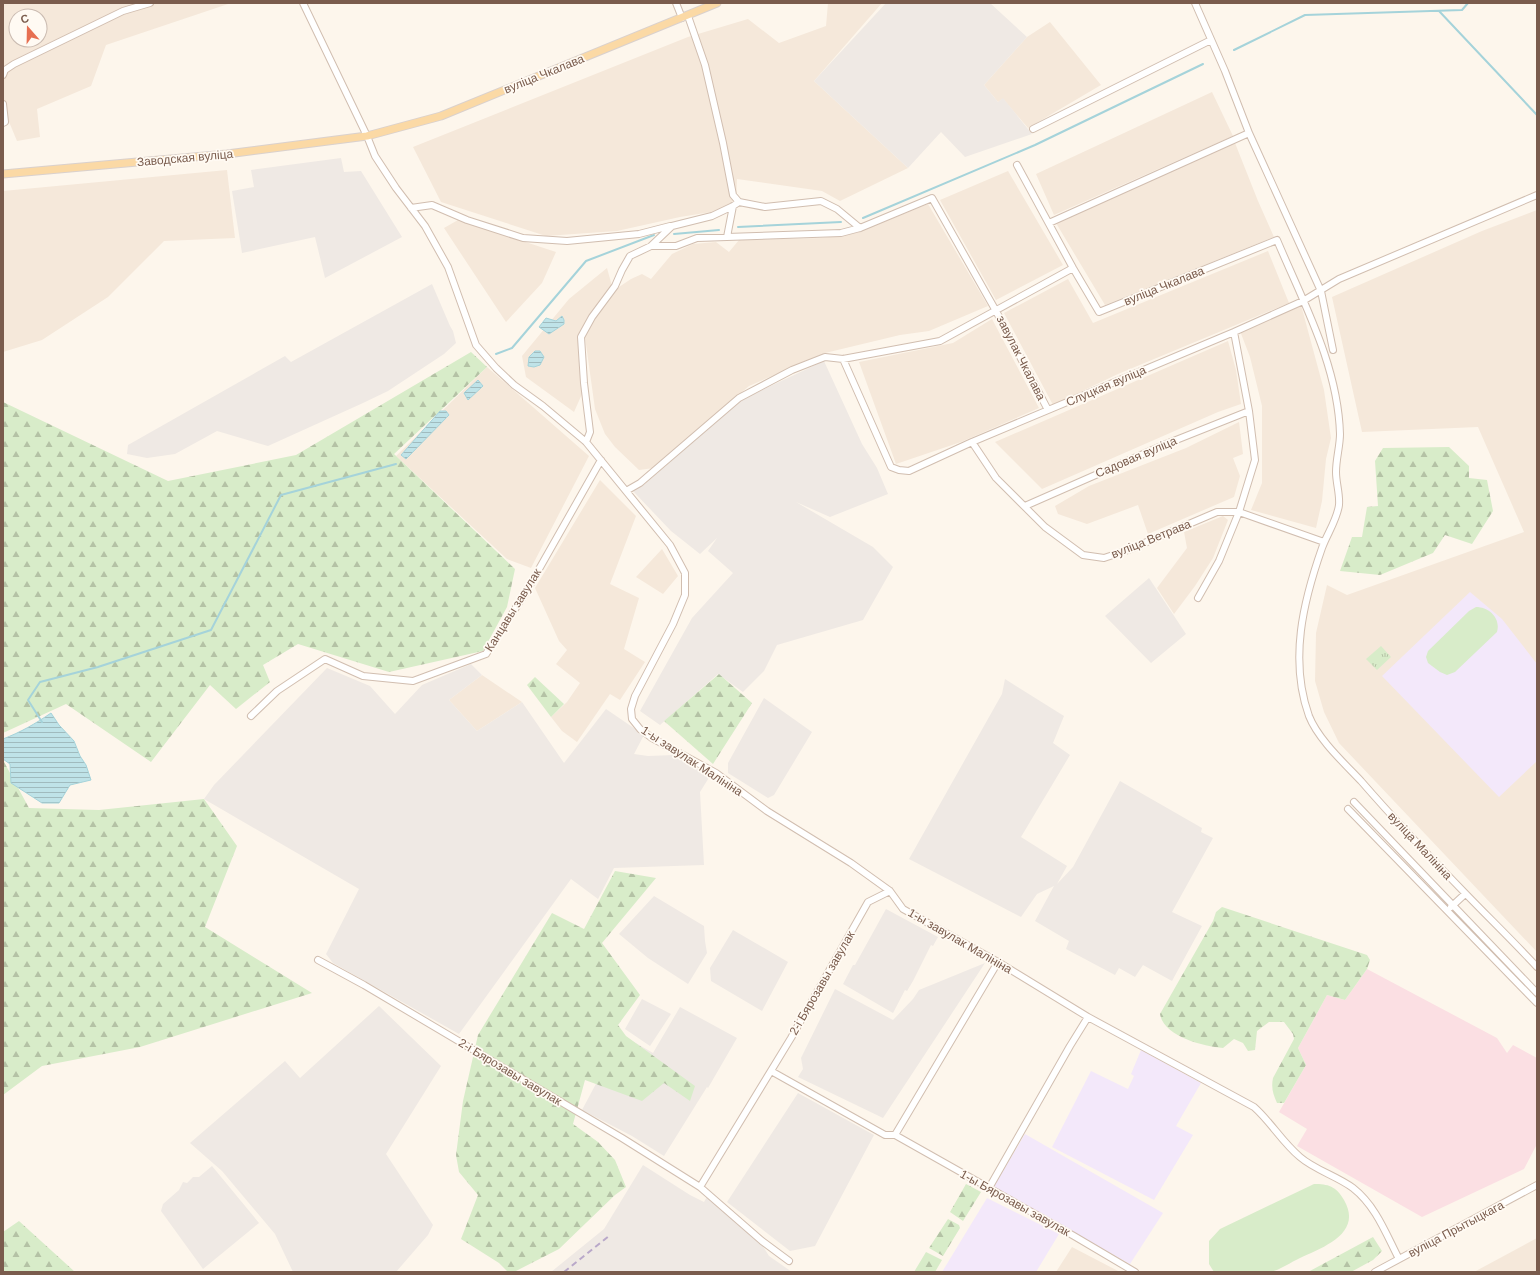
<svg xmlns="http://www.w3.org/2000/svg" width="1540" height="1275" font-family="Helvetica,sans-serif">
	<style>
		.residential { fill: #f5e8da; fill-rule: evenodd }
		.industrial { fill: #efe9e4 }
		.education { fill: #f3e8fa }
		.medical { fill: #fbdfe3 }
		.grass { fill: url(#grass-tufts) }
		.forest { fill: url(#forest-firs) }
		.garden { fill: #d8ecc9 }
		.water { fill: url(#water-rules); stroke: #a5d3da }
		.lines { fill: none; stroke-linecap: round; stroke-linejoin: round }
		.stream { stroke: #a5d3da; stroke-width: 2 }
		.minor-casing { stroke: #d1beb0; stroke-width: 8 }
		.major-casing { stroke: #dad1cd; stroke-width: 9 }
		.minor { stroke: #fff; stroke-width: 6 }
		.major { stroke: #fbd9a5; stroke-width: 7 }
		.rail { stroke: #b9a8c9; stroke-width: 2; stroke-dasharray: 6 4; stroke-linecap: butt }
		.labels { text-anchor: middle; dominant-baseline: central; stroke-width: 3.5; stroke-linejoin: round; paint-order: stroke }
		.street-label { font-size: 12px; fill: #7a5c4d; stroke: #fffaf3 }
	</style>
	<defs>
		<pattern id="grass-tufts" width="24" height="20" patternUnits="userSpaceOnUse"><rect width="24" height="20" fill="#d8ecc9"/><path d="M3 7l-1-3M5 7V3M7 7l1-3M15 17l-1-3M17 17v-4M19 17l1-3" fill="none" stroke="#b4c2a5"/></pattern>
		<pattern id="forest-firs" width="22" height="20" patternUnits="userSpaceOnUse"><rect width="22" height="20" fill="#d8ecc9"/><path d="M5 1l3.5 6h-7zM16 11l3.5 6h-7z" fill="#b4c2a5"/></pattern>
		<pattern id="water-rules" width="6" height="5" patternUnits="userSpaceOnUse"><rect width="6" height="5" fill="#bfe3e8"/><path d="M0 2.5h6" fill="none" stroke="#a0bbbe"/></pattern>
	</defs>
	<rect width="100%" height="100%" fill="#fdf6ec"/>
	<!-- residential -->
	<path class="residential" d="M 3,3 L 231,3 L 106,45 L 91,86 L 37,109 L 40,137 L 17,141 L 7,117 L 3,117 ZM 16,16 L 40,16 L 40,40 L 16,40 Z
		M 828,3 L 882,3 L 814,81 L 908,168 L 840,201 L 822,191 L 737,179 L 736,208 L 680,217 L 617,231 L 546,236 L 441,202 L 413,147 L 688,37 L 748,19 L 779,43 L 826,26 Z
		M 1050,22 L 1101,85 L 1028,128 L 1003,99 L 998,102 L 984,85 L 1027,37 Z
		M 1212,92 L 1233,136 L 1054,215 L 1036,174 Z
		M 1235,143 L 1258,201 L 1274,237 L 1105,305 L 1056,223 Z
		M 227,170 L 235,238 L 164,241 L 108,297 L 42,340 L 3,352 L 3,191 Z
		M 1008,171 L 1063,265 L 996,300 L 940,200 Z
		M 928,204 L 988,306 L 929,331 L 900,335 L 825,353 L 749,386 L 654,468 L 639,470 L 615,447 L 605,434 L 595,409 L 585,337 L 589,326 L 600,311 L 619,287 L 631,279 L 642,274 L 651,279 L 672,254 L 693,244 L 716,242 L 729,252 L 739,240 L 822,238 L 845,235 L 859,232 Z
		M 1537,210 L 1537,952 L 1339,743 L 1324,712 L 1315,681 L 1316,633 L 1327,585 L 1347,595 L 1524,532 L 1478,427 L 1362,432 L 1332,297 L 1482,231 Z
		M 458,220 L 556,252 L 542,283 L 506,322 L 444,228 Z
		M 1268,251 L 1289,303 L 1118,374 L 1053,405 L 1004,313 L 1068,279 L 1093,323 Z
		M 607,268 L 612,286 L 578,337 L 582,394 L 574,412 L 526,377 L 522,356 L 569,299 Z
		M 1301,305 L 1324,390 L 1331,438 L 1326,459 L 1322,501 L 1316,528 L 1251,510 L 1262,483 L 1262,406 L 1250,357 L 1240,331 Z
		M 992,319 L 1039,408 L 961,442 L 896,464 L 859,362 L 953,343 Z
		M 1228,341 L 1236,370 L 1241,404 L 1218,412 L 1042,489 L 995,442 Z
		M 487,367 L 589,456 L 531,568 L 507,559 L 396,456 Z
		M 1239,422 L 1243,454 L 1233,458 L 1240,476 L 1234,497 L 1148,534 L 1138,505 L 1087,524 L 1058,514 L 1055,506 L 1089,486 L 1186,448 Z
		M 600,480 L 636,516 L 610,584 L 639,598 L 624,649 L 645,662 L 620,700 L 610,694 L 577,742 L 562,731 L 551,717 L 567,702 L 580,683 L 556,664 L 567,650 L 559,641 L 535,588 Z
		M 1223,516 L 1228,520 L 1213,558 L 1195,586 L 1174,614 L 1157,588 L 1187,548 L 1184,532 Z
		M 662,549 L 678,576 L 663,594 L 636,577 Z
		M 482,675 L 522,702 L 477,731 L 449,700 Z
		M 1537,1238 L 1537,1272 L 1474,1272 Z
		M 1072,1247 L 1120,1272 L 1056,1272 Z"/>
	<!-- industrial -->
	<path class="industrial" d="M 886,3 L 990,3 L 1027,37 L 984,85 L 998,102 L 1003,98 L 1032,134 L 965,157 L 941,132 L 908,168 L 814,81 Z
		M 341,158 L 344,172 L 361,171 L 402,237 L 325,278 L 315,237 L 242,253 L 232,191 L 254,187 L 251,170 Z
		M 432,284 L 450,326 L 453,331 L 456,343 L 444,354 L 388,391 L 363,403 L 268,446 L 217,431 L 175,454 L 147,458 L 127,454 L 128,445 L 285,356 L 291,362 Z
		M 824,361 L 862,444 L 877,468 L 888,494 L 830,517 L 796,502 L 873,547 L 893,567 L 863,620 L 777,645 L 764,671 L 743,692 L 718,674 L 660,725 L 640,711 L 692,618 L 733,573 L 708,551 L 717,538 L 700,554 L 671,531 L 632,490 L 645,484 L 743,399 Z
		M 1149,578 L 1186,634 L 1151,663 L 1105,616 Z
		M 471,664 L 482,675 L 449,700 L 477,731 L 522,702 L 564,763 L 606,709 L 644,735 L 634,754 L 648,756 L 674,755 L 710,776 L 700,792 L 704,865 L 614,868 L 598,899 L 571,879 L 459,1034 L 333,963 L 326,954 L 359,889 L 204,799 L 214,785 L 327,668 L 370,686 L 395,714 L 422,685 Z
		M 1005,679 L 1064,716 L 1053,743 L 1070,755 L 1021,837 L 1067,866 L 1057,884 L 1073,867 L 1120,781 L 1202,828 L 1201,832 L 1213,838 L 1172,912 L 1202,926 L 1172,981 L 1143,965 L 1135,977 L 1119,968 L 1115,975 L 1066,949 L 1069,941 L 1035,921 L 1054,886 L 1037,894 L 1021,917 L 909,859 L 1002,694 Z
		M 764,698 L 812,732 L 774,795 L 768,798 L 728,773 L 728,763 Z
		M 654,896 L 704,926 L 705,941 L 707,953 L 688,984 L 648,958 L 619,934 Z
		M 886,909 L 938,937 L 933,946 L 931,945 L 913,981 L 907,991 L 905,990 L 893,1013 L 843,984 L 853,965 L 855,965 Z
		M 733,930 L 788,962 L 762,1011 L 711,981 L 710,968 Z
		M 985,963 L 883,1118 L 798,1077 L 803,1069 L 801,1058 L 835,989 L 893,1020 L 913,999 L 919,990 Z
		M 642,999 L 671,1014 L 650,1046 L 625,1029 Z
		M 379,1006 L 441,1066 L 386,1154 L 433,1225 L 428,1235 L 396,1272 L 293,1272 L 275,1234 L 222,1171 L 190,1143 L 285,1061 L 300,1078 Z
		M 680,1007 L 737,1038 L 708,1088 L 707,1087 L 664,1156 L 632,1136 L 582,1110 L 622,1035 L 653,1053 Z
		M 798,1093 L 874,1135 L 815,1246 L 790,1251 L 727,1202 Z
		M 643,1165 L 690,1195 L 704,1202 L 708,1195 L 761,1243 L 769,1256 L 792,1272 L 551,1272 L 604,1229 Z
		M 212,1166 L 259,1223 L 203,1269 L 161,1211 L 163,1204 L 179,1190 L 183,1182 L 187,1183 L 193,1177 L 199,1177 Z"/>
	<!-- education -->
	<path class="education" d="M 1470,592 L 1502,619 L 1537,664 L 1537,761 L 1499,797 L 1382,676 Z
		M 1141,1050 L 1201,1083 L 1176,1126 L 1193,1135 L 1154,1200 L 1052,1147 L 1091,1071 L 1128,1089 L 1134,1076 L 1131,1074 Z
		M 1025,1134 L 1163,1213 L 1130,1264 L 993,1188 Z
		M 987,1198 L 1059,1234 L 1036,1272 L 942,1272 Z"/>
	<!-- medical -->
	<path class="medical" d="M 1367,969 L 1497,1038 L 1507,1053 L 1513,1045 L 1537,1058 L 1537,1144 L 1524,1169 L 1422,1217 L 1297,1146 L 1307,1129 L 1279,1112 L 1306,1065 L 1298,1048 L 1327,995 L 1345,1000 Z"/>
	<!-- grass -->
	<path class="grass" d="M 1381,646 L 1391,657 L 1377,670 L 1366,659 Z"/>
	<!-- forest -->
	<path class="forest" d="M 471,352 L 487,367 L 394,454 L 515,569 L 507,607 L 483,651 L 389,672 L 298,644 L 263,665 L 270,682 L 236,709 L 210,685 L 151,762 L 66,704 L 3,733 L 3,402 L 168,481 L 296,455 Z
		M 1449,447 L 1469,466 L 1469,478 L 1487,480 L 1493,511 L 1472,544 L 1445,535 L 1433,553 L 1380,575 L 1340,571 L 1352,537 L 1362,537 L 1367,507 L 1378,506 L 1375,461 L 1383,448 Z
		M 719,674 L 752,703 L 713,764 L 664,721 Z
		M 535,677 L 564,704 L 551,717 L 527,685 Z
		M 3,760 L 29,808 L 99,810 L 204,799 L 237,846 L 205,927 L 312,993 L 140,1047 L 42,1066 L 3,1095 Z
		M 615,871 L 656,878 L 602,943 L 640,995 L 618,1025 L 626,1036 L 695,1086 L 690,1101 L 664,1083 L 642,1101 L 585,1080 L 573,1124 L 598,1142 L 615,1160 L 626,1187 L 615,1195 L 559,1249 L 514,1272 L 508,1272 L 499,1263 L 461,1239 L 478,1195 L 459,1172 L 456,1155 L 463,1101 L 478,1035 L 552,913 L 584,929 Z
		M 1222,907 L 1367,955 L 1370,960 L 1367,969 L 1345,1000 L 1327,995 L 1298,1048 L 1306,1065 L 1284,1103 L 1277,1103 C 1273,1094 1271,1088 1273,1078 L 1294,1039 L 1293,1034 L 1284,1022 L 1269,1022 L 1257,1031 L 1255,1050 L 1248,1051 L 1243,1043 L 1234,1039 L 1223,1048 C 1203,1046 1164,1037 1160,1014 L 1213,921 L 1216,912 Z
		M 966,1184 L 981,1192 L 963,1221 L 950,1212 Z
		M 948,1219 L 959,1225 L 960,1228 L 943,1256 L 929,1248 Z
		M 19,1221 L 75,1272 L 3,1272 L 3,1232 Z
		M 1373,1237 L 1382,1251 L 1373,1260 L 1351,1272 L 1308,1272 Z
		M 926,1252 L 942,1260 L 935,1272 L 914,1272 Z"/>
	<!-- garden -->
	<path class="garden" d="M 1476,607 C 1489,607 1501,618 1497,632 L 1455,672 L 1447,675 L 1440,672 L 1428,663 L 1426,657 L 1428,651 L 1469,611 Z
		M 1314,1184 C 1328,1184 1336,1186 1344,1200 C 1363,1233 1324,1247 1300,1258 C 1291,1262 1279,1271 1269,1272 C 1251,1274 1232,1272 1214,1272 L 1209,1264 L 1209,1241 L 1220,1229 Z"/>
	<!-- water -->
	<path class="water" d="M 562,316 L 564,320 L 564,324 L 549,334 L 539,327 L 546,318 L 556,321 Z
		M 535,351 L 540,351 L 544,357 L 540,365 L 534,367 L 528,366 L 529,357 Z
		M 478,380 L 483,386 L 468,400 L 464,393 Z
		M 440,411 L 446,411 L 449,415 L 406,459 L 401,455 Z
		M 51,713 L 59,725 L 74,741 L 80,756 L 86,765 L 91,780 L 70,785 L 59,803 L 42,803 L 11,783 L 10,764 L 3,759 L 3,739 C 21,732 35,724 51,713 Z"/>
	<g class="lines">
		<!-- stream -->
		<path class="stream" d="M 1439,11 L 1537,115
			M 1234,50 L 1305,15 L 1462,10 L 1468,3
			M 863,218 L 1035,145 L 1203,64
			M 738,227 L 841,222
			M 674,234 L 719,230
			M 496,354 L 512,348 L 586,261 L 654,235
			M 42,722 L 28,700 L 40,682 L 98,667 L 211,630 L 281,495 L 396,464"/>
		<!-- minor casing -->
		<g class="minor-casing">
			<path id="minor" d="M 303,3 L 367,136 L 375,156 L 396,188 L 425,226 L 448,267 L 476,345 L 496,368 L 514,385 L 543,406 L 586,442 L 670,545 L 685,573 L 685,595 L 673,624 L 635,696 L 631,709 L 632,719 L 640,729 L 652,738 L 716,773 L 767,811 L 851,863 L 890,891 L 903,909 L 998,962 L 1088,1017 L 1254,1107 C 1271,1122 1282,1142 1300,1157 C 1315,1170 1337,1176 1353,1188 C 1376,1206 1386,1234 1399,1259
				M 676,3 L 682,18
				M 1195,3 L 1225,71 L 1249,133 L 1321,291 L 1333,350
				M 688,16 L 705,65 L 723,143 L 733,195 L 739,202 L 765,207 L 821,201 L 837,209 L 860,228
				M 3,75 L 5,70 L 14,64 L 123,11 L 150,3
				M 3,104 L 5,122 L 3,123
				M 1033,129 L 1211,40
				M 1017,165 L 1073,268 L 1099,312 L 1277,240 C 1303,302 1338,365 1340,434 C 1340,446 1336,459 1336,472 C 1336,483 1340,494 1339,505 C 1337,520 1327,534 1322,548 C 1303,602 1289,660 1309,716 C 1318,739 1344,763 1361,781 C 1394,819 1429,856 1464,892 C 1488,917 1513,941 1537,967
				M 411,208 L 432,205 L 467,220 L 523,238 L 567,241 L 639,234 L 670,226
				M 1049,223 L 1249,133
				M 727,237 L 733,206
				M 651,246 L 676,246 L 697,238 L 841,233 L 860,228 L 932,198 L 996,311 L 1048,410
				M 843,359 L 891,467 L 899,470 L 909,471 L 972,442 L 1234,332 L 1303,301 L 1339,279 L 1537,195
				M 586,442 L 590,432 L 584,383 L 581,337 L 592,317 L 615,286 L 622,270 L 630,256 L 651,246 L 672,226 L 712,216 L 733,206 L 739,202
				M 972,442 L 996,478 L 1045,527 L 1083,555 L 1104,558 L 1128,550 L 1217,512 L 1239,512 L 1324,542
				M 626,491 L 640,483 L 739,398 L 792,370 L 825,357 L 843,359 L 940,341 L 1073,268
				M 1025,506 L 1166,444 L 1249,411
				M 1198,598 L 1219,561 L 1239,512 L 1255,460 L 1249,411 L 1234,332
				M 251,716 L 277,691 L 325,659 L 363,676 L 413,681 L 486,654 L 526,592 L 601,460
				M 1354,802 L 1537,993
				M 1348,809 L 1537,1003
				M 1451,907 L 1465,894
				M 318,960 L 364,985 L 622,1138 L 700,1187
				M 771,1071 L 885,1135 L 895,1135 L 998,962
				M 895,1135 L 1074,1236 L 1135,1272
				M 989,1188 L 1070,1046 L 1088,1017
				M 789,1261 L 762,1241 L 700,1187 L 791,1038 L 868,902 L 890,891
				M 1375,1272 L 1537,1185"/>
		</g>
		<!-- major casing -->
		<g class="major-casing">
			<path id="major" d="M 3,174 L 227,154 L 367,136 L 441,116 L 717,3"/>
		</g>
		<!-- minor -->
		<use href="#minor" class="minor"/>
		<!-- major -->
		<use href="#major" class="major"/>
		<!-- rail -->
		<path class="rail" d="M 564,1272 L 609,1236"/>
	</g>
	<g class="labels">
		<!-- street labels -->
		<g class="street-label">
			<text transform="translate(544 74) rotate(-22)">вуліца Чкалава</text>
			<text transform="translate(185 158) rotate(-5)">Заводская вуліца</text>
			<text transform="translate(1164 286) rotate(-22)">вуліца Чкалава</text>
			<text transform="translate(1021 358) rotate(63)">завулак Чкалава</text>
			<text transform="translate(1106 386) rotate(-23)">Слуцкая вуліца</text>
			<text transform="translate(1136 457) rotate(-23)">Садовая вуліца</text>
			<text transform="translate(1151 539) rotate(-22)">вуліца Ветрава</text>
			<text transform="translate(513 610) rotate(-58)">Канцавы завулак</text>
			<text transform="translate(692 761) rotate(33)">1-ы завулак Малініна</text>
			<text transform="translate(1420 846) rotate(47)">вуліца Малініна</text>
			<text transform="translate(960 941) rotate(30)">1-ы завулак Малініна</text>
			<text transform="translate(822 983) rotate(-60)">2-і Бярозавы завулак</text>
			<text transform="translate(510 1072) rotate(31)">2-і Бярозавы завулак</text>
			<text transform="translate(1015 1203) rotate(29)">1-ы Бярозавы завулак</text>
			<text transform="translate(1456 1229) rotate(-28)">вуліца Прытыцкага</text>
		</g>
	</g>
	<!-- border -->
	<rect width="1540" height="1275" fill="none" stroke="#7a5c4d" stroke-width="8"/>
	<!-- north arrow -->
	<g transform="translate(28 28) rotate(340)"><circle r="19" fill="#fffaf3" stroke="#cabbb1"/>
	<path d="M0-3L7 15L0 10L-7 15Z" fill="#e76f51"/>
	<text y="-6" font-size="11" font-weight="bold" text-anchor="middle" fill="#7a5c4d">С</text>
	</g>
</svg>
